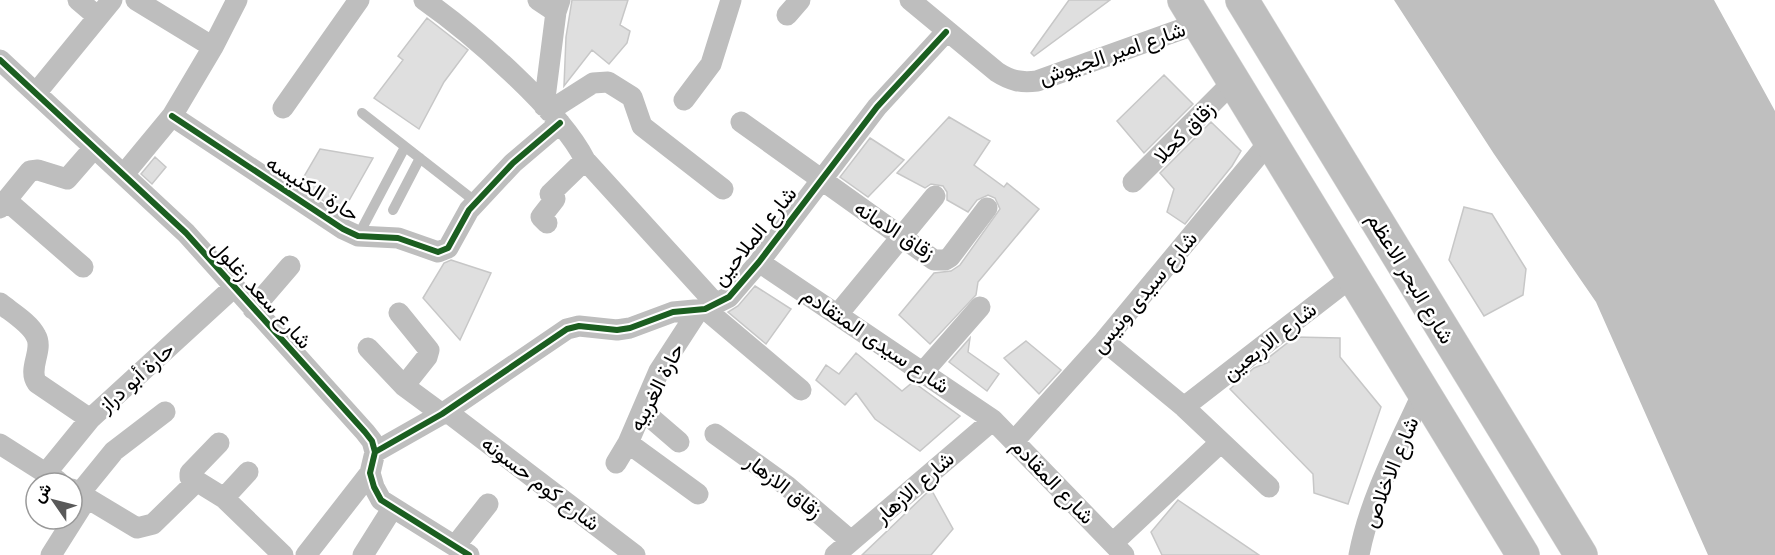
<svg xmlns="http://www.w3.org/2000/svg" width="1775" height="555" font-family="'Public Sans',Vazirmatn,sans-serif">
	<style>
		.water { fill: #bfbfbf }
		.building { fill: #dfdfdf; stroke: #c7c7c7; stroke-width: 1.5 }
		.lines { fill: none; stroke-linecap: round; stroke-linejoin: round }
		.primary-casing { stroke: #dbdbdb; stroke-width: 34 }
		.service { stroke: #bebebe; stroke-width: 10 }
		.minor { stroke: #bebebe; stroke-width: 21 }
		.primary { stroke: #bebebe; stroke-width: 33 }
		.cycleway-casing { stroke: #fff; stroke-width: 10 }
		.cycleway { stroke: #1b5e20; stroke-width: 6 }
		.labels { text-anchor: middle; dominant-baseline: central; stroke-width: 5; stroke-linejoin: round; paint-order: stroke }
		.street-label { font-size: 21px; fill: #000; stroke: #fff }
	</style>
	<rect width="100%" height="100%" fill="#fff"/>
	<!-- water -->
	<path class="water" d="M 1394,0 L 1714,0 L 1775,111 L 1775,555 L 1708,555 L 1596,302 L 1494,154 Z"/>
	<!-- building -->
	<path class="building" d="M 572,0 L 628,0 L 620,25 L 630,31 L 627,43 L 609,64 L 592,50 L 564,86 L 566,37 Z
		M 1069,0 L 1110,0 L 1034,56 L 1031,53 Z
		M 427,18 L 468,50 L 444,82 L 419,129 L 374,98 L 403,60 L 398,56 Z
		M 1164,75 L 1193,104 L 1144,153 L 1117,121 Z
		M 949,117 L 990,141 L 974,165 L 1004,187 L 1007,183 L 1039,209 L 978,282 L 976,295 L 930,344 L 899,315 L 934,273 L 951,271 L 960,265 L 1000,209 L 995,198 L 988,195 L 977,200 L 968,212 L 947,200 L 947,192 L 943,186 L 931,184 L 925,188 L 897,173 Z
		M 1211,122 L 1241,151 L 1232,166 L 1185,224 L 1167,212 L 1174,189 L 1160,173 Z
		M 870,138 L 904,160 L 868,197 L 840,177 Z
		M 320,149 L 373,158 L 342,213 L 299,185 Z
		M 155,157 L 166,167 L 152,184 L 141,174 Z
		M 1464,207 L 1492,214 L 1526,269 L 1523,295 L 1484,316 L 1449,260 Z
		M 451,260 L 491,273 L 460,340 L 423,298 L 444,263 Z
		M 755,286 L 791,309 L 766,344 L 728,312 L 738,306 Z
		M 1295,337 L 1340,338 L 1340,357 L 1381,407 L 1348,504 L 1314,493 L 1313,474 L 1230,389 L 1254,368 L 1269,362 L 1268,358 Z
		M 970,338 L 968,352 L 999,374 L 987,391 L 949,362 Z
		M 1026,341 L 1061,370 L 1039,394 L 1004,358 Z
		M 856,353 L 902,391 L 913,382 L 960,416 L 920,451 L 875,419 L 856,393 L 845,405 L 816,380 L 826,365 L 839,374 Z
		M 931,489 L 953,529 L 931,555 L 862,555 Z
		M 1178,500 L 1259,555 L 1162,555 L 1151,532 Z"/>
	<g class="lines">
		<!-- primary casing -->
		<g class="primary-casing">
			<path id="primary" d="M 1184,0 L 1523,555
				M 1242,0 L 1581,555"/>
		</g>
		<!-- service -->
		<path class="service" d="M 362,113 L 476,202
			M 393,210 L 420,158
			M 358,236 L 405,147"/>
		<!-- minor -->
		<path class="minor" d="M 78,0 L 98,17
			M 136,0 L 213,47
			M 424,0 C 471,33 560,110 585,160 L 716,304
			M 538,0 L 556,12
			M 910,0 L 997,72 C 1011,81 1021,83 1037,81 L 1199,23
			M 787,15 L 800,0
			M 0,60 L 186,233 L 365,432 L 372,441 L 375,452 L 370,473 L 374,487 L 381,500 L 469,555
			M 36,93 L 112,0
			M 684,100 L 711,64 L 731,0
			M 544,106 L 556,12 L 560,0
			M 283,108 L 359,0
			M 549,111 L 593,83 L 608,82 L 632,97 L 642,126 L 723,189
			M 172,116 L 343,229 L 358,236 L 398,238 L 438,252 L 448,248 L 469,210 L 513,163 L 560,123
			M 741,122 L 934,260 L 945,260 L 950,257 L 987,208
			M 124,174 L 172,116 L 213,47 L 237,0
			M 1133,182 L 1234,81
			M 6,200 L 83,267
			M 0,208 L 30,171 L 38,170 L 67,179 L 94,148
			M 547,223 L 541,217 L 555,199 L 550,194 L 585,160
			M 759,262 L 993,420 L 1124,555
			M 0,303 C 11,312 30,323 36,336 C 44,350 27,369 37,383 L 90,419
			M 253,309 L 290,266
			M 705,309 L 801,390
			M 399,313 L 429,350 L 427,357 L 404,386
			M 838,314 L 935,196
			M 1104,341 L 1184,407 L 1269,487
			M 368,348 L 404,386 L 442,414
			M 924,371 L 980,307
			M 1184,407 L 1353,276
			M 446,411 L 635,555
			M 643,411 L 679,442
			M 715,434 L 787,486 L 851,541
			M 1015,440 L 1104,341 L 1270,141
			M 219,443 L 190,473 L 190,477 L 224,498 L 283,555
			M 628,443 L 698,494
			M 0,444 L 58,481
			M 375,452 L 442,414 L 567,329 L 579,326 L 617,330 L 630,328 L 673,312 L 705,309 L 729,297 L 759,262 L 877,107 L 946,32
			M 616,463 L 628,443 L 659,371 L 698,311
			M 46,473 L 90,419 L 233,288
			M 72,489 L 137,528 L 153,524 L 197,481
			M 79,494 L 114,451 L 165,412
			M 224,498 L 248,472
			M 1113,543 L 1221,442
			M 455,546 L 488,504
			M 51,555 L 87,498
			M 306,555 L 370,473
			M 363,555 L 392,509
			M 835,555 L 993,420
			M 1359,555 C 1370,497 1400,443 1424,390"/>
		<!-- primary -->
		<use href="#primary" class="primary"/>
		<!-- cycleway casing -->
		<g class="cycleway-casing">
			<path id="cycleway" d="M 0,60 L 186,233 L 365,432 L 372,441 L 375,452 L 370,473 L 374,487 L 381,500 L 469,555
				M 172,116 L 343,229 L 358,236 L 398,238 L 438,252 L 448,248 L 469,210 L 513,163 L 560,123
				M 375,452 L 442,414 L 567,329 L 579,326 L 617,330 L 630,328 L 673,312 L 705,309 L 729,297 L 759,262 L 877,107 L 946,32"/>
		</g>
		<!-- cycleway -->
		<use href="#cycleway" class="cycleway"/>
	</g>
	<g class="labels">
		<!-- street labels -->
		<g class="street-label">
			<text transform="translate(1112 53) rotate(-19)">شارع امير الجيوش</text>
			<text transform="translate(1184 132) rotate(-45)">زقاق كحلا</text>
			<text transform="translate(313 188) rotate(32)">حارة الكنيسه</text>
			<text transform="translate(895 230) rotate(33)">زقاق الامانه</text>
			<text transform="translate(754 236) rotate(-51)">شارع الملاحين</text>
			<text transform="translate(1411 278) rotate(59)">شارع البحر الاعظم</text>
			<text transform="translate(1144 292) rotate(-50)">شارع سيدى ونيس</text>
			<text transform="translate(262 294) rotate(48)">شارع سعد زغلول</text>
			<text transform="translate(876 340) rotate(34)">شارع سيدى المتقادم</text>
			<text transform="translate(1269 341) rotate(-38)">شارع الاربعين</text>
			<text transform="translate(136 377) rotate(-42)">حارة أبو دراز</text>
			<text transform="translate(656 387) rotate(-63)">حارة الغربيه</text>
			<text transform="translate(1390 472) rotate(-68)">شارع الاخلاص</text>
			<text transform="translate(1053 481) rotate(46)">شارع المقادم</text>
			<text transform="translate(541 483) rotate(37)">شارع كوم حسونه</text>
			<text transform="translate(784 486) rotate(38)">زقاق الازهار</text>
			<text transform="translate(914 487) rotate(-41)">شارع الازهار</text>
		</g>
	</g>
	<!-- north arrow -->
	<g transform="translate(54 501) rotate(305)"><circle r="28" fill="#ffffff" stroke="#999999" stroke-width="1.5"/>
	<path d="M0-4.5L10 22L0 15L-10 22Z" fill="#595959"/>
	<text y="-9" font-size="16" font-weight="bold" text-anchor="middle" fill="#000000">ش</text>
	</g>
</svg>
